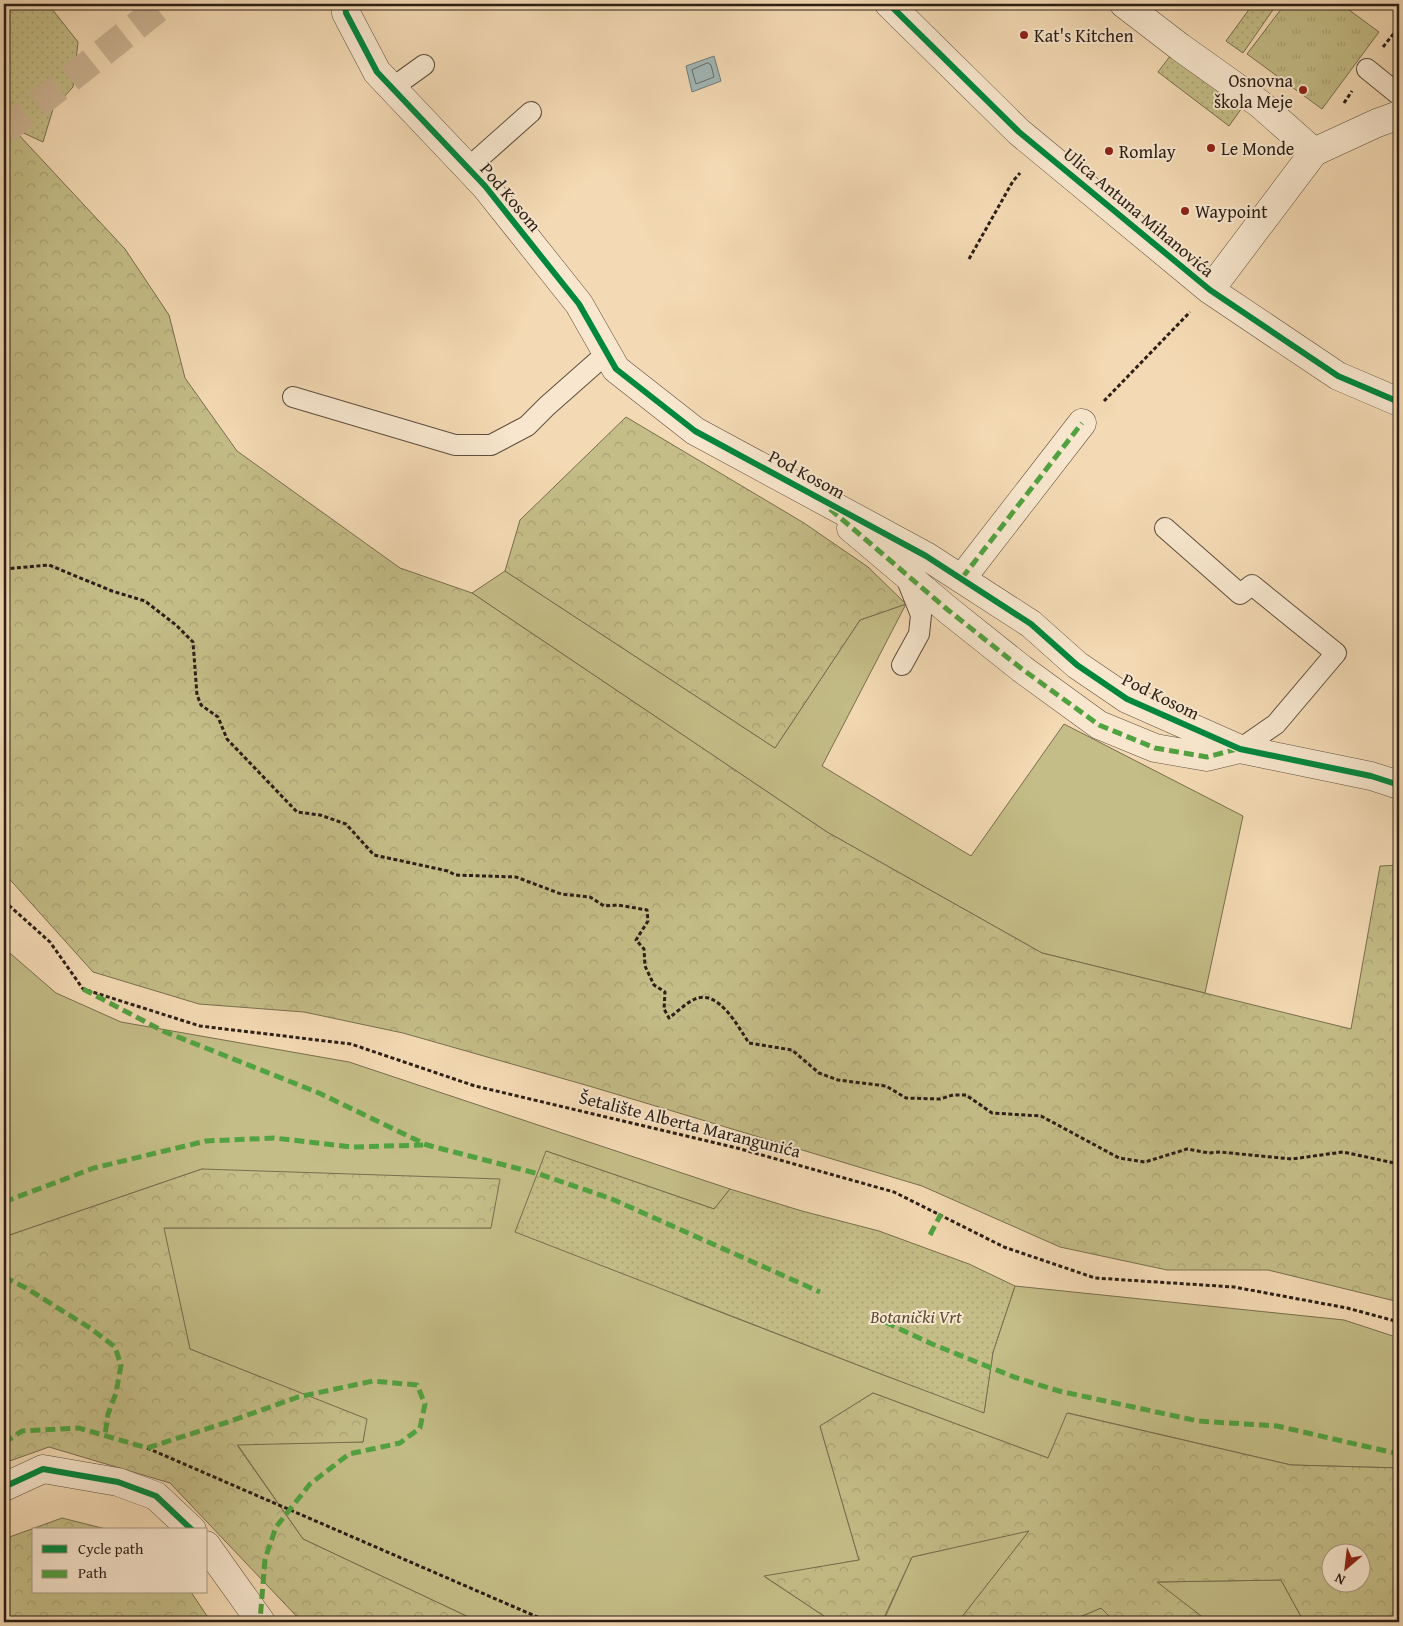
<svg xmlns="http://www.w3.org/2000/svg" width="1403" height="1626" font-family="'Gentium Book Plus',serif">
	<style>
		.grass { fill: #c4bd87; stroke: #786e4f }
		.forest { fill: url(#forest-crowns); stroke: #786e4f; fill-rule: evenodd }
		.park { fill: url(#park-tufts); stroke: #786e4f }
		.garden { fill: url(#garden-dots); stroke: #786e4f }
		.water { fill: #a1b8b8; stroke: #727b78 }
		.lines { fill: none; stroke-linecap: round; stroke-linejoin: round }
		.shore { stroke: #666c68; stroke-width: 1 }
		.secondary-tunnel { stroke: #ccb595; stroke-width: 28; stroke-dasharray: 28 14; stroke-linecap: butt }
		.lane-casing { stroke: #5d4e3e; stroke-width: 22 }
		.street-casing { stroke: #5d4e3e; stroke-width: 29 }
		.path { stroke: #2b1f17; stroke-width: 3; stroke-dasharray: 4 2.5; stroke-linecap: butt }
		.lane { stroke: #f8e7ce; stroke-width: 20 }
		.street { stroke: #f8e7ce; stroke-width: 28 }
		.quiet { stroke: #51a240; stroke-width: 5; stroke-dasharray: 10 5; stroke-linecap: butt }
		.cycleway-casing { stroke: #f8e7ce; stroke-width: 9 }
		.cycleway { stroke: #00873e; stroke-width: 6 }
		.poi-dot { fill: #8f2418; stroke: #f8e7ce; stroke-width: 2 }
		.labels { text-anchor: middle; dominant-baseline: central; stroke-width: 4; stroke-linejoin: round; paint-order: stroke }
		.poi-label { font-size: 18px; fill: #2b1f17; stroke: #f8e7ce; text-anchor: start }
		.street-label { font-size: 18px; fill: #2b1f17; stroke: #f8e7ce }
		.park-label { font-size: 18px; font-style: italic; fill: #594e39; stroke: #f8e7ce }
	</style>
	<defs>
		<pattern id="forest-crowns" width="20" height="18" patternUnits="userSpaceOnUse" patternTransform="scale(1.25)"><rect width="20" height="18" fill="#c4bd87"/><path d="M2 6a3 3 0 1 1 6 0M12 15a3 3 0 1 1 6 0" fill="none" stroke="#a9a274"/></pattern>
		<pattern id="park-tufts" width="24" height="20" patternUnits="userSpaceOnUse" patternTransform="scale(1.25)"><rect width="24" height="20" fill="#c4bd87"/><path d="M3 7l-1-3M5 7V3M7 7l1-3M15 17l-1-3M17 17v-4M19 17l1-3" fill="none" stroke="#a9a274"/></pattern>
		<pattern id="garden-dots" width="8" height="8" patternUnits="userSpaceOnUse" patternTransform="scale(1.25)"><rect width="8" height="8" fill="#c4bd87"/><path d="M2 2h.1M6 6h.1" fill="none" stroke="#a9a274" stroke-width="1.8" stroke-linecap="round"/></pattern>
	</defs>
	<rect width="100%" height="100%" fill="#f4dab4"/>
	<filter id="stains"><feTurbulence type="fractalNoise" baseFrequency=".004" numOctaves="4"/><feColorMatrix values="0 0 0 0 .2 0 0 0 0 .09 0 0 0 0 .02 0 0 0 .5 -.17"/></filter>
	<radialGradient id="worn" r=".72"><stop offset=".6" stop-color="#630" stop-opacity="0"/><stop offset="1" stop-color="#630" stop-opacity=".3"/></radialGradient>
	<!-- grass -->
	<path class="grass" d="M 505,571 L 775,748 L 860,620 L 906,604 L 822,766 L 971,856 L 1064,724 L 1243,816 L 1205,993 L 1042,953 L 827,832 L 472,593 Z
		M 4,948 L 56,993 L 121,1022 L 349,1062 L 730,1189 L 714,1209 L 546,1151 L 684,1298 L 881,1374 L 984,1412 L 993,1352 L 1015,1286 L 1344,1320 L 1399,1338 L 1399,1468 L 1291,1465 L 1068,1413 L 1048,1458 L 873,1393 L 820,1426 L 859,1560 L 765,1577 L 833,1622 L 479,1622 L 303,1539 L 237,1444 L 363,1442 L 366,1419 L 190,1349 L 163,1228 L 491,1228 L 202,1169 L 4,1237 Z
		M 1030,1530 L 958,1622 L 883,1622 L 912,1557 Z
		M 1281,1580 L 1304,1622 L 1209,1622 L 1156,1582 Z
		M 1101,1608 L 1115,1622 L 1068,1622 Z"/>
	<!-- forest -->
	<path class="forest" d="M 4,119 L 125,249 L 169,315 L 185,378 L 237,451 L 400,568 L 472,593 L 827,832 L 1042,953 L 1351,1029 L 1380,866 L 1399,865 L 1399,1302 L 1268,1270 L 1167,1270 L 1060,1247 L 922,1186 L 589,1086 L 403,1033 L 304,1012 L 199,1004 L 93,972 L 4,873 Z
		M 626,417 L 804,523 L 868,567 L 906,604 L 860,620 L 775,748 L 505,571 L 520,520 Z
		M 202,1169 L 500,1179 L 491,1228 L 164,1228 L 190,1349 L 367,1419 L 363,1442 L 237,1445 L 303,1539 L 479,1622 L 302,1622 L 170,1483 L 49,1447 L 4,1463 L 4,1237 Z
		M 873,1393 L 1048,1458 L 1067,1413 L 1291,1465 L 1399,1468 L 1399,1622 L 1304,1622 L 1281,1580 L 1157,1582 L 1209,1622 L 1115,1622 L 1101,1608 L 1068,1622 L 958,1622 L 1029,1531 L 912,1557 L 882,1622 L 833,1622 L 764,1576 L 859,1560 L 820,1426 ZM 1330,1554 L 1360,1554 L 1360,1584 L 1330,1584 Z
		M 62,1518 L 110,1530 L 34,1530 L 34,1592 L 191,1592 L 211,1622 L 4,1622 L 4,1539 Z"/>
	<!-- park -->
	<path class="park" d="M 1285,4 L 1341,4 L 1379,32 L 1322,109 L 1247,54 Z"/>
	<!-- garden -->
	<path class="garden" d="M 4,4 L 48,4 L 78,42 L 73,87 L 53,109 L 43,142 L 4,124 Z
		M 1253,4 L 1277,4 L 1243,53 L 1226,41 Z
		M 1174,51 L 1244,105 L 1229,126 L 1158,72 Z
		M 546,1151 L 714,1209 L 730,1189 L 802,1211 L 879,1231 L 969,1264 L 1015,1286 L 993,1352 L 984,1413 L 881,1374 L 515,1232 Z"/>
	<!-- water -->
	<path class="water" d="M 714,56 L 721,81 L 692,92 L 686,66 Z"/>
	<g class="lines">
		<!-- shore -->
		<path class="shore" d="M 708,63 L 711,65 L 714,77 L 696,84 L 692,70 Z"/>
		<!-- secondary-tunnel -->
		<path class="secondary-tunnel" d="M 4,131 L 164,4"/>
		<!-- lane casing -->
		<g class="lane-casing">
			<path id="lane" d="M 1367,69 L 1399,95
				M 392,88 L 424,65
				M 468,168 L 531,112
				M 293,397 L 455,445 L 491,445 L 527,426 L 547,406 L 607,353
				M 1165,528 L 1240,594 L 1252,585 L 1336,653 L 1276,724 L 1240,749
				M 902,665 L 919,634 L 921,615 L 905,575"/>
		</g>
		<!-- street casing -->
		<g class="street-casing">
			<path id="street" d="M 345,4 L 346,13 L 377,72 L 485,186 L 579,304 L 616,369 L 695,431 L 926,556 L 1031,624 L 1077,665 L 1127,699 L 1240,749 L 1371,776 L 1399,785
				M 889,4 L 1019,132 L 1210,290 L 1338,376 L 1399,402
				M 1124,4 L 1180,47 L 1260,104 L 1314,152
				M 1210,290 L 1314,152 L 1377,123 L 1399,115
				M 851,528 L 948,610 L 1022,669 L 1099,725 L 1155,748 L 1207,757 L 1240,749
				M 962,578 L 1082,423
				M 4,1487 L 43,1469 L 118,1482 L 156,1496 L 192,1530
				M 206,1545 L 261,1622"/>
		</g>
		<!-- path -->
		<path class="path" d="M 1383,47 L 1399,27
			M 1344,103 L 1352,91
			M 969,259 L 1013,181 L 1020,173
			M 1104,401 L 1190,312
			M 4,569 L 49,565 L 112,591 L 145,601 L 176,625 L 193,642 L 197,695 L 201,705 L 218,717 L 227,739 L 297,812 L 320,815 L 346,824 L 374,855 L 448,871 L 455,875 L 516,877 L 561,894 L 590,897 L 604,906 L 618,905 L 647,910 L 648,921 L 636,940 L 644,949 L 645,966 L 654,985 L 665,992 L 664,1009 L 669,1018 C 677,1012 686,1003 695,999 C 719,989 738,1027 749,1043 L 792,1050 L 819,1073 L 838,1080 L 886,1086 L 906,1098 L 940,1099 L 953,1095 L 966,1095 L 992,1113 L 1041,1116 L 1119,1158 L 1145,1162 L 1187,1149 L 1209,1153 L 1220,1152 L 1292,1159 L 1343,1152 L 1399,1164
			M 4,901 L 50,942 L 83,989 L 200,1026 L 351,1044 L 475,1086 L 737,1148 L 894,1192 L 1004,1247 L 1095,1278 L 1234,1287 L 1347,1308 L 1399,1322
			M 147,1448 L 549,1622"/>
		<!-- lane -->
		<use href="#lane" class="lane"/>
		<!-- street -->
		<use href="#street" class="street"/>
		<!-- quiet -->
		<path class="quiet" d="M 830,509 L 948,610 L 1022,669 L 1099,725 L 1155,748 L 1207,757 L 1237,749
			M 962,578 L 1082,423
			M 83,989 L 163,1031 L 319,1093 L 427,1145 L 539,1174 L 612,1199 L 820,1292
			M 4,1202 L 94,1168 L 206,1141 L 274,1138 L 352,1147 L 423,1145
			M 930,1235 L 941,1214
			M 4,1277 L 26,1288 L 90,1328 L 115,1347 L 121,1365 L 116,1393 L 108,1414 L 105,1435
			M 872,1316 L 932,1344 L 1014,1377 L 1059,1391 L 1198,1421 L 1277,1426 L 1399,1454
			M 4,1443 L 22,1431 L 79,1428 L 147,1448 L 228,1422 L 298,1397 L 373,1381 L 417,1385 L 425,1404 L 420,1428 L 400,1443 L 349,1454 L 310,1484 L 276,1527 L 265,1559 L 260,1621"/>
		<!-- cycleway casing -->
		<g class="cycleway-casing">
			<path id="cycleway" d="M 345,4 L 346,13 L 377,72 L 485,186 L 579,304 L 616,369 L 695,431 L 926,556 L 1031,624 L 1077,665 L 1127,699 L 1240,749 L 1371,776 L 1399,785
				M 889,4 L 1019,132 L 1210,290 L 1338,376 L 1399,402
				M 4,1487 L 43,1469 L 118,1482 L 156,1496 L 192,1530"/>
		</g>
		<!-- cycleway -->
		<use href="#cycleway" class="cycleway"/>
	</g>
	<!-- markers -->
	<g class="poi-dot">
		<circle cx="1024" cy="35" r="5"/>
		<circle cx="1303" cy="90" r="5"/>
		<circle cx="1211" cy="148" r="5"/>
		<circle cx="1109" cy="151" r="5"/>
		<circle cx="1185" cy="211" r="5"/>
	</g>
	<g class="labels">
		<!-- poi labels -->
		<g class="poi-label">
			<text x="1034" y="35">Kat's Kitchen</text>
			<text x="1293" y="80" text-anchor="end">Osnovna<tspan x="1293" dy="21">škola Meje</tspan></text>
			<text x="1221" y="148">Le Monde</text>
			<text x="1119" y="151">Romlay</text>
			<text x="1195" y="211">Waypoint</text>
		</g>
		<!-- street labels -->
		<g class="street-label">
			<text transform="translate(511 197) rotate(50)">Pod Kosom</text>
			<text transform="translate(1139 212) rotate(40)">Ulica Antuna Mihanovića</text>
			<text transform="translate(807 474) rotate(28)">Pod Kosom</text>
			<text transform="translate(1161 696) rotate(26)">Pod Kosom</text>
			<text transform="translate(690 1124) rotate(14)">Šetalište Alberta Marangunića</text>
		</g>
		<!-- park labels -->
		<g class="park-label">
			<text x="916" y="1316">Botanički Vrt</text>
		</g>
	</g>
	<!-- margin -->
	<rect width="1403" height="1626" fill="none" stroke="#f4dab4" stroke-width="20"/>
	<rect x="5" y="5" width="1393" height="1616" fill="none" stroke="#2b1f17" stroke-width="2.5"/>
	<rect x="10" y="10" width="1383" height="1606" fill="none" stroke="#2b1f17"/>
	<!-- legend -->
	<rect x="32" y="1528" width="175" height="65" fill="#f8e7ce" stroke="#a69785"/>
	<rect x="42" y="1545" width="25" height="8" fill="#00873e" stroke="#a69785"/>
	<text x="78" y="1554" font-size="15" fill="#2b1f17">Cycle path</text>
	<rect x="42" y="1570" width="25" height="8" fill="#51a240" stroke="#a69785"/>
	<text x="78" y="1578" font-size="15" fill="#2b1f17">Path</text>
	<!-- north arrow -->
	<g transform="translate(1346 1568) rotate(208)"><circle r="24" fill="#f8e7ce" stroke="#a69785"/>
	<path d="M0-4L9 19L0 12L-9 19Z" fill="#8f2418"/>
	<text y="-8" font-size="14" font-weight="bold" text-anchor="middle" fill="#2b1f17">N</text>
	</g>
	<rect width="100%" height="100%" filter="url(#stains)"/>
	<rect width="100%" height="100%" fill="url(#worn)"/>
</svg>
